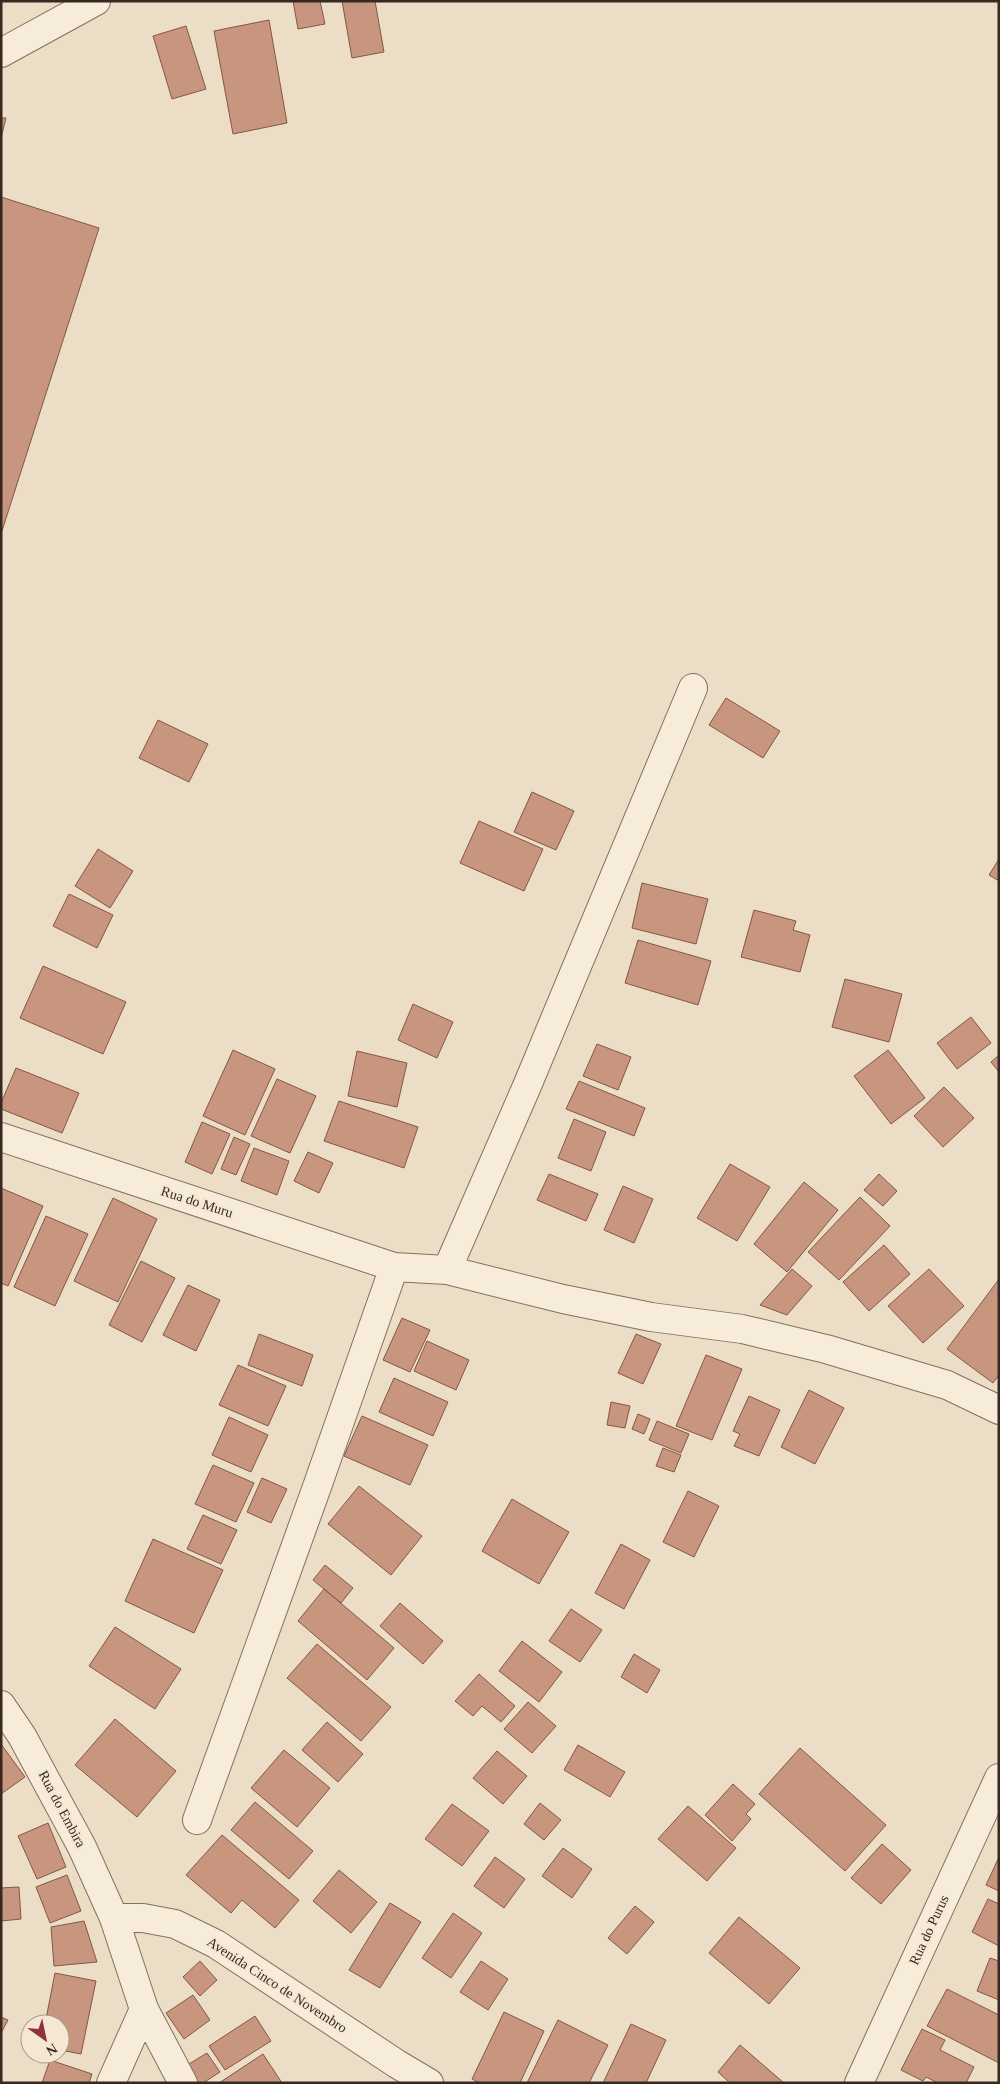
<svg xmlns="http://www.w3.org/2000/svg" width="1000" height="2084" font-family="Georgia,serif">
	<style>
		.building { fill: #c8957e; stroke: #845744 }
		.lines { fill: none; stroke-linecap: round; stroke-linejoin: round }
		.minor-casing { stroke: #866f5d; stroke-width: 30 }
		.minor { stroke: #f7ebd9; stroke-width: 28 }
		.labels { text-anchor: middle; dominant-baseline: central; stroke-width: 4; stroke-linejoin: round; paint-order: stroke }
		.street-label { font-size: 14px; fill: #372920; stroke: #f4e8d5 }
	</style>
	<rect width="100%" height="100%" fill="#ecddc6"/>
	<!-- building -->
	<path class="building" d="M 293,1 L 320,1 L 325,24 L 298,29 Z
		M 342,1 L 375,1 L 384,52 L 352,58 Z
		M 269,20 L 287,123 L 233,134 L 214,31 Z
		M 186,26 L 206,89 L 172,99 L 153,36 Z
		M 1,118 L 6,118 L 1,138 Z
		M 1,197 L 99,228 L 1,534 Z
		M 726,698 L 780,731 L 763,758 L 709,725 Z
		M 158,720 L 208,744 L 189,782 L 139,758 Z
		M 532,792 L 574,811 L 556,850 L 514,832 Z
		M 479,821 L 543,849 L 524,891 L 460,863 Z
		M 98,849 L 133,871 L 110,908 L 75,886 Z
		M 999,859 L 999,881 L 989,875 Z
		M 642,883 L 708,899 L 696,944 L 632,928 Z
		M 69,894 L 113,915 L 97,948 L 53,926 Z
		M 754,910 L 796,921 L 793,930 L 810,935 L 800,972 L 741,957 Z
		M 638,940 L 711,961 L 698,1005 L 625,983 Z
		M 43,966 L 126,1002 L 103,1054 L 20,1018 Z
		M 845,979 L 902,994 L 889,1042 L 832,1027 Z
		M 413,1004 L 453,1022 L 437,1058 L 398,1040 Z
		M 971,1017 L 991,1043 L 957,1069 L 937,1043 Z
		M 597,1044 L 631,1057 L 618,1090 L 583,1076 Z
		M 233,1050 L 275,1069 L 245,1135 L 203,1116 Z
		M 888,1050 L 925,1098 L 891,1124 L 854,1076 Z
		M 357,1051 L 407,1063 L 397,1107 L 348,1096 Z
		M 999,1055 L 999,1072 L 991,1062 Z
		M 16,1068 L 79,1093 L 62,1133 L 1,1109 L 1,1103 Z
		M 277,1079 L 316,1096 L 290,1153 L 251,1136 Z
		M 579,1081 L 645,1108 L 634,1136 L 566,1109 Z
		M 944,1087 L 974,1118 L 943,1147 L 914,1116 Z
		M 339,1101 L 418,1127 L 404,1168 L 324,1141 Z
		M 574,1119 L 606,1132 L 591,1171 L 558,1158 Z
		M 202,1122 L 230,1134 L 212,1174 L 185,1162 Z
		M 234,1137 L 250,1144 L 236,1175 L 221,1169 Z
		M 254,1148 L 289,1161 L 277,1195 L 241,1181 Z
		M 308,1152 L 333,1163 L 319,1193 L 294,1181 Z
		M 730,1164 L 770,1187 L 737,1241 L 697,1218 Z
		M 549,1174 L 598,1194 L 586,1221 L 537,1200 Z
		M 879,1174 L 897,1191 L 883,1206 L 864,1190 Z
		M 804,1182 L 838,1210 L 787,1272 L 754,1244 Z
		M 623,1186 L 653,1199 L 634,1243 L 604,1230 Z
		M 1,1188 L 43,1206 L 8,1286 L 1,1283 Z
		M 860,1197 L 890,1226 L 839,1280 L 808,1252 Z
		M 113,1198 L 157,1219 L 118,1302 L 74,1281 Z
		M 46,1216 L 88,1234 L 55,1306 L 14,1287 Z
		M 884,1245 L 910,1274 L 869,1311 L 843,1282 Z
		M 141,1261 L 175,1278 L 142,1342 L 109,1325 Z
		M 792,1269 L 812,1286 L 787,1315 L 760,1305 Z
		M 929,1269 L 964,1306 L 923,1343 L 888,1306 Z
		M 999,1279 L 999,1375 L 993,1383 L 947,1349 Z
		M 188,1285 L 220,1300 L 196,1351 L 163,1335 Z
		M 402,1318 L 430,1330 L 410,1372 L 383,1360 Z
		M 259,1334 L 313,1355 L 302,1386 L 248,1365 Z
		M 636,1334 L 661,1344 L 643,1384 L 618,1373 Z
		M 427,1341 L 469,1360 L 456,1390 L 414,1371 Z
		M 706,1355 L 742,1369 L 712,1440 L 676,1426 Z
		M 238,1365 L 286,1386 L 268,1426 L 219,1405 Z
		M 394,1378 L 448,1402 L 433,1436 L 379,1412 Z
		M 809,1390 L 844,1408 L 815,1464 L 781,1447 Z
		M 749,1396 L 780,1410 L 759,1456 L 734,1446 L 740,1434 L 733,1431 Z
		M 611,1402 L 630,1406 L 625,1428 L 607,1425 Z
		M 638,1414 L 650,1419 L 644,1434 L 632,1429 Z
		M 362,1416 L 428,1445 L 410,1485 L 344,1456 Z
		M 229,1417 L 268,1435 L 251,1472 L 212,1455 Z
		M 657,1421 L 689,1434 L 681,1453 L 649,1440 Z
		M 663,1448 L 681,1455 L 674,1472 L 656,1466 Z
		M 213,1465 L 254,1483 L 236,1522 L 195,1504 Z
		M 262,1478 L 287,1489 L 271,1523 L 247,1512 Z
		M 359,1486 L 422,1536 L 391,1575 L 328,1524 Z
		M 688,1491 L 719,1506 L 694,1557 L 663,1542 Z
		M 512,1499 L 569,1532 L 539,1584 L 482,1551 Z
		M 203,1515 L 237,1530 L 221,1564 L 187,1549 Z
		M 153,1539 L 223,1570 L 194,1633 L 125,1601 Z
		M 621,1544 L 650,1560 L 624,1609 L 595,1593 Z
		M 325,1565 L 353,1588 L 341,1603 L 313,1580 Z
		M 324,1589 L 394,1648 L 367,1680 L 298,1621 Z
		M 400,1603 L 443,1641 L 423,1664 L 380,1626 Z
		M 571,1609 L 602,1630 L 580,1662 L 549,1641 Z
		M 115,1627 L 181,1669 L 155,1709 L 89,1666 Z
		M 522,1641 L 562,1672 L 539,1702 L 499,1671 Z
		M 317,1644 L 391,1707 L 361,1741 L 287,1678 Z
		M 634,1654 L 660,1670 L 647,1693 L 621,1677 Z
		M 479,1674 L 515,1706 L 501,1722 L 482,1706 L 473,1716 L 455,1701 Z
		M 528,1702 L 556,1726 L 532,1753 L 504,1729 Z
		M 115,1719 L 176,1771 L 137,1817 L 75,1765 Z
		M 327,1722 L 363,1754 L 338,1782 L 302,1750 Z
		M 1,1744 L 25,1777 L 1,1794 Z
		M 578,1745 L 625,1772 L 610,1797 L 564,1770 Z
		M 800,1748 L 886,1825 L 845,1871 L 759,1794 Z
		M 284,1750 L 330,1788 L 297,1827 L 251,1788 Z
		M 497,1751 L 527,1776 L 503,1804 L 473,1778 Z
		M 733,1784 L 755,1804 L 746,1814 L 751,1819 L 732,1841 L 705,1815 Z
		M 255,1802 L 313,1851 L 289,1879 L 231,1830 Z
		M 540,1803 L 561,1820 L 544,1840 L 524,1824 Z
		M 452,1804 L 489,1831 L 462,1866 L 425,1839 Z
		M 688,1806 L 736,1848 L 707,1881 L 658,1839 Z
		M 48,1823 L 66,1867 L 37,1879 L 18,1836 Z
		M 222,1835 L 299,1900 L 275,1928 L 242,1900 L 231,1913 L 186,1875 Z
		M 882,1844 L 911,1870 L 881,1904 L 851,1878 Z
		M 563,1848 L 592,1869 L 572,1898 L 542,1876 Z
		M 495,1857 L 525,1879 L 504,1908 L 474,1886 Z
		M 999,1857 L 999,1891 L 986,1885 Z
		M 339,1870 L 377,1902 L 351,1933 L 313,1901 Z
		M 67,1875 L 81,1911 L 50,1923 L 36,1887 Z
		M 19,1887 L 21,1919 L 1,1921 L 1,1888 Z
		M 988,1899 L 999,1904 L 999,1946 L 972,1932 Z
		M 390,1903 L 421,1922 L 380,1988 L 349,1970 Z
		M 635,1906 L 654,1922 L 627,1954 L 608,1938 Z
		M 453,1913 L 482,1933 L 451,1978 L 422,1958 Z
		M 739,1917 L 800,1968 L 769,2004 L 709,1953 Z
		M 84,1921 L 97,1962 L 54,1966 L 51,1927 Z
		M 990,1958 L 999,1961 L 999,2000 L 977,1991 Z
		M 200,1961 L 217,1980 L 200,1996 L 183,1977 Z
		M 481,1961 L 508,1979 L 488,2010 L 460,1992 Z
		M 55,1973 L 96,1981 L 81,2054 L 60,2050 L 64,2030 L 60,2029 L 60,2024 L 45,2024 Z
		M 947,1989 L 999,2015 L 999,2063 L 927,2026 Z
		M 193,1995 L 210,2020 L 184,2039 L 166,2013 Z
		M 504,2012 L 544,2031 L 520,2083 L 480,2083 L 472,2079 Z
		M 255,2016 L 271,2041 L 225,2070 L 209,2046 Z
		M 1,2017 L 8,2020 L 1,2033 Z
		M 558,2020 L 608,2045 L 589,2083 L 527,2083 Z
		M 631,2024 L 666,2040 L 646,2083 L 603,2083 Z
		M 922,2029 L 945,2040 L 940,2050 L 974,2067 L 966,2083 L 938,2083 L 926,2077 L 923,2081 L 901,2070 Z
		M 740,2045 L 784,2083 L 730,2083 L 718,2072 Z
		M 207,2053 L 220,2072 L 203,2083 L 195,2083 L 184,2067 Z
		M 263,2054 L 282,2083 L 219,2083 Z
		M 50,2060 L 92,2074 L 89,2083 L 42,2083 Z"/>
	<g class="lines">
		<!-- minor casing -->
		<g class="minor-casing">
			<path id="minor" d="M 1,53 L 96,1
				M 1,1137 L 394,1267 L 447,1270 L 563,1299 L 651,1317 L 742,1329 L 826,1349 L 947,1385 L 999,1410
				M 447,1270 L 527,1086 L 693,688
				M 1,1705 L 22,1736 L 82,1847 L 114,1918 L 144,2009 L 183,2083
				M 197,1820 L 318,1484 L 394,1267
				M 114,1918 L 143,1918 L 175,1924 L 216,1944 L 397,2064 L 429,2083
				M 111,2083 L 144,2009
				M 859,2083 L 999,1778"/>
		</g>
		<!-- minor -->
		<use href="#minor" class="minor"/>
	</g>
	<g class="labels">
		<!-- street labels -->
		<g class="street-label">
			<text transform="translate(197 1202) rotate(18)">Rua do Muru</text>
			<text transform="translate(62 1809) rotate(62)">Rua do Embira</text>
			<text transform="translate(929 1930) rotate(-65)">Rua do Purus</text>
			<text transform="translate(277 1985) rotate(33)">Avenida Cinco de Novembro</text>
		</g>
	</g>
	<!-- border -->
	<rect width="1000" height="2084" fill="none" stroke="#372920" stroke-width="5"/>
	<!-- north arrow -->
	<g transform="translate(45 2039) rotate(147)"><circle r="24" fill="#f4e8d5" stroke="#a89c8d"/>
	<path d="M0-4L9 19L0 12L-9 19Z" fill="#92303b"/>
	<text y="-8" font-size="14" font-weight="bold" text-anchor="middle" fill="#372920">N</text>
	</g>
</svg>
